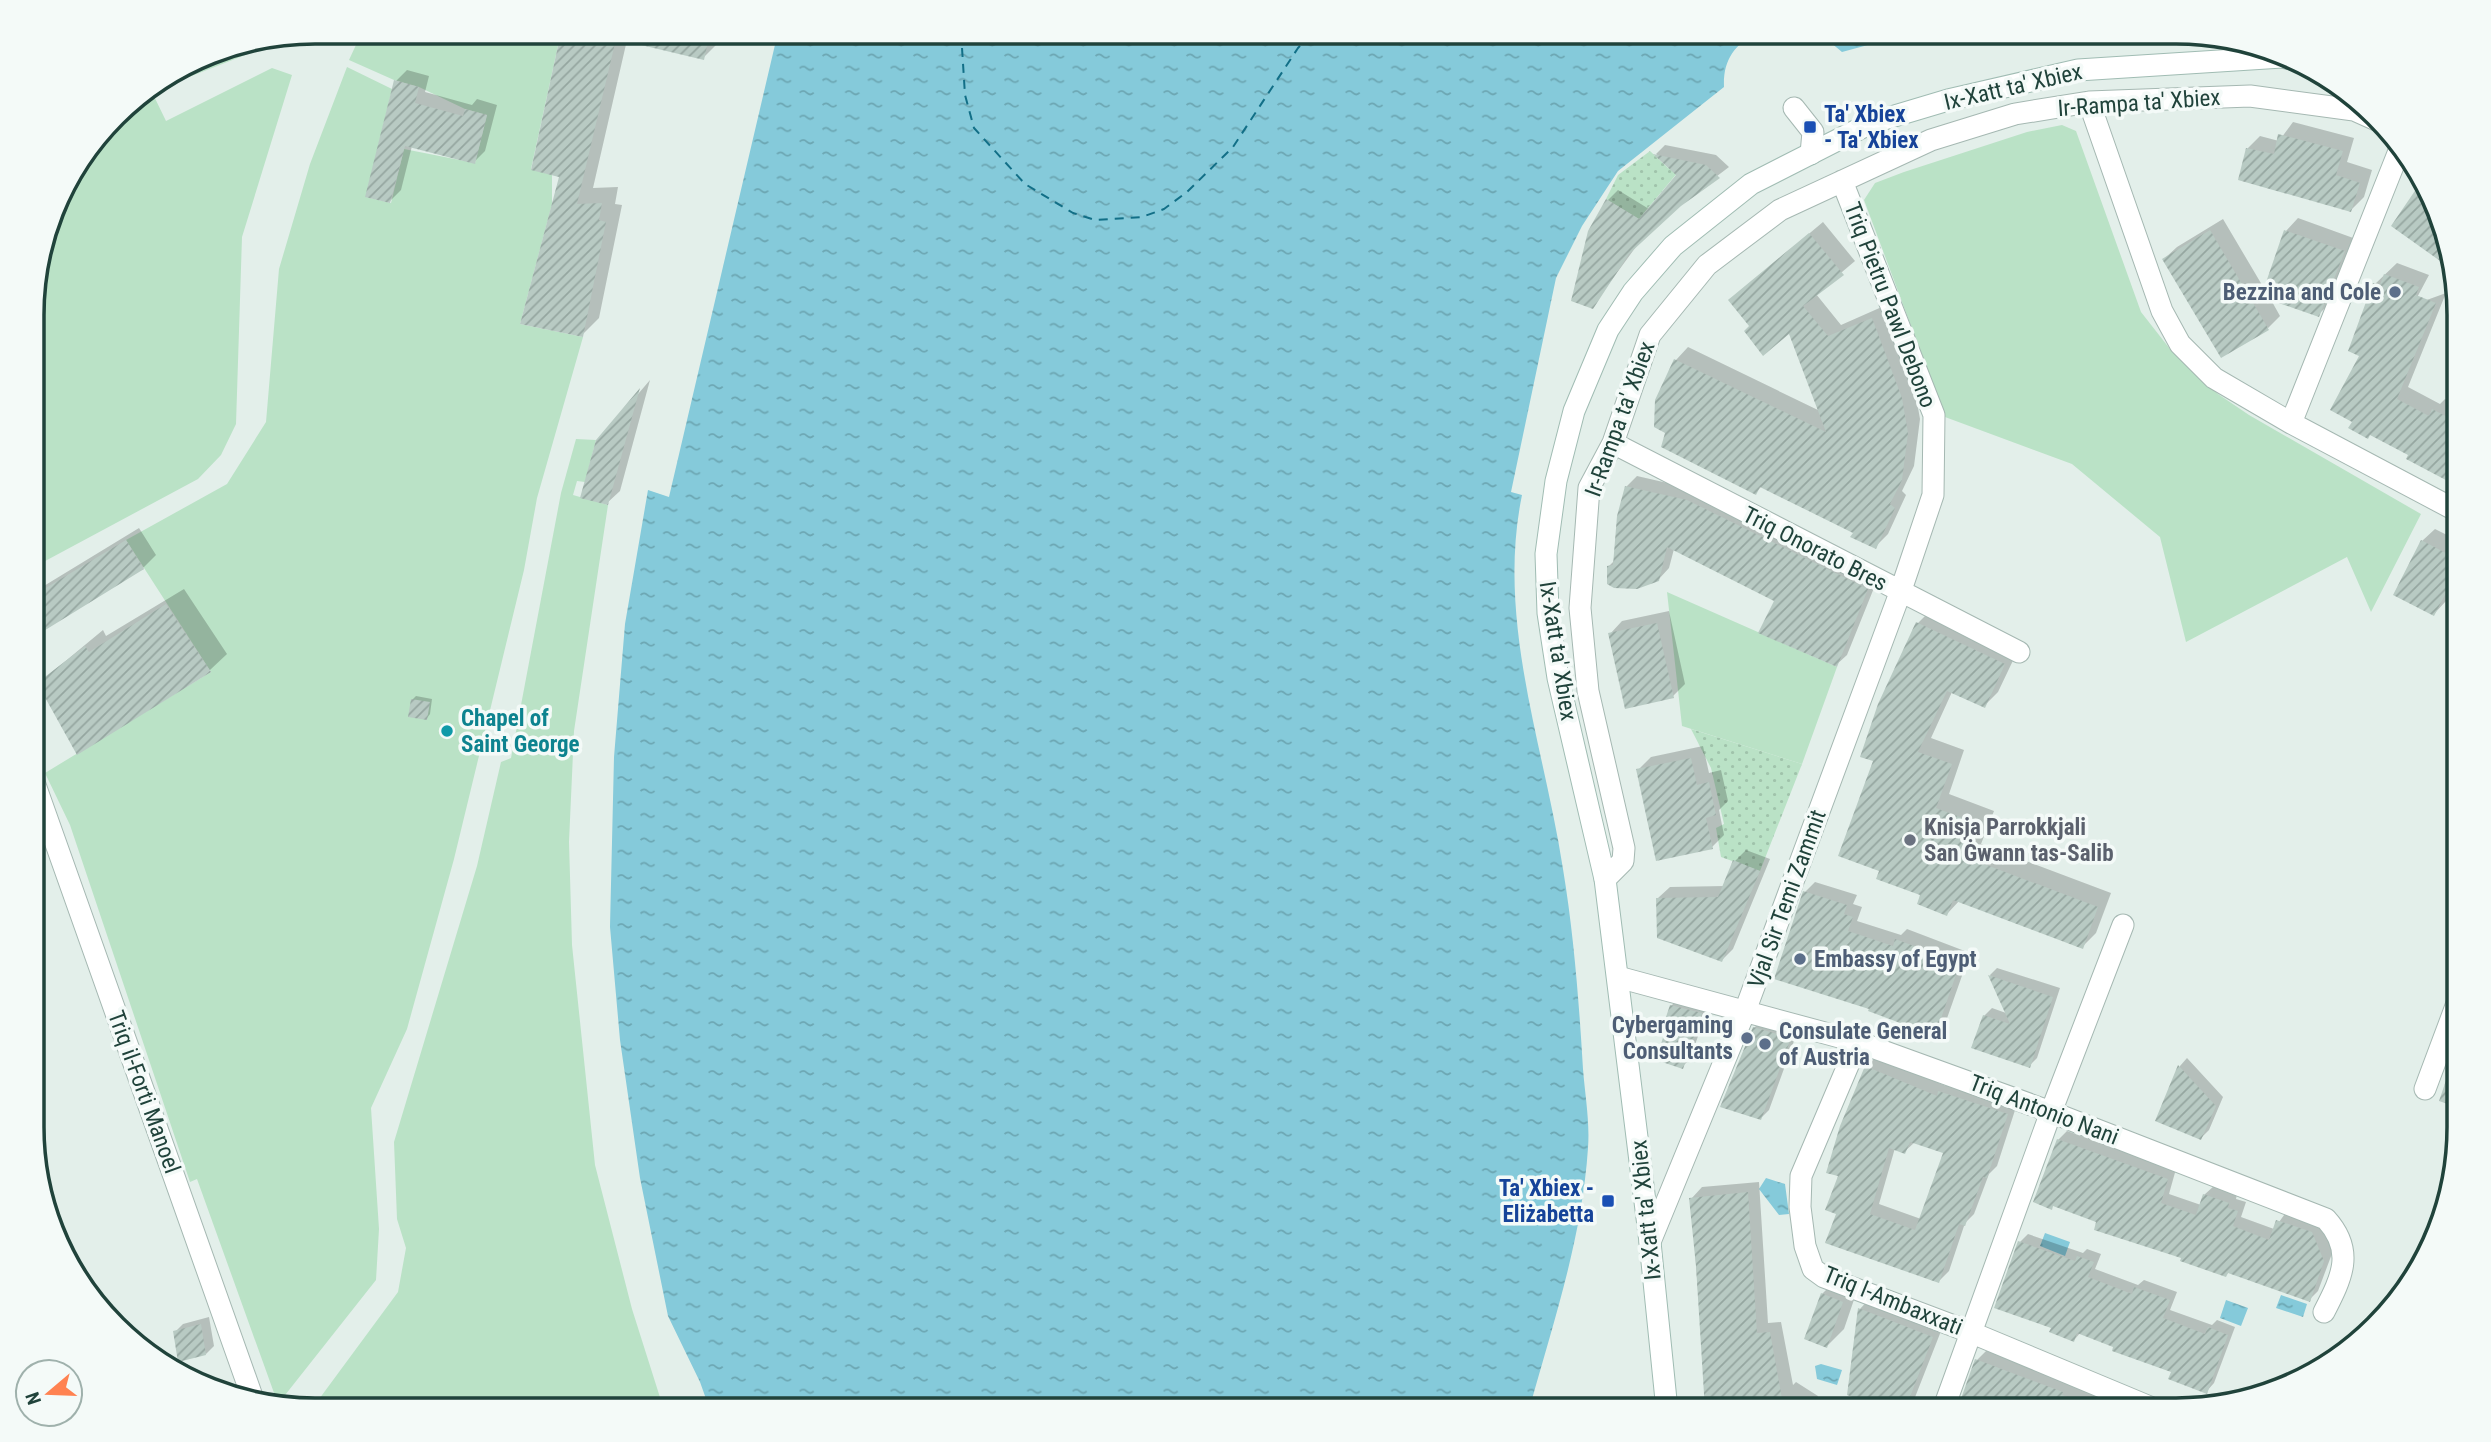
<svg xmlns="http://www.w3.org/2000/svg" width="2491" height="1442" font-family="'Roboto Condensed',sans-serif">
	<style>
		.grass { fill: #bae2c6 }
		.garden { fill: url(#garden-dots) }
		.water { fill: url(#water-ripples) }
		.shadow { fill: #0003; fill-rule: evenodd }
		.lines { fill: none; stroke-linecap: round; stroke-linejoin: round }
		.ferry { stroke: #126f87; stroke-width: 2; stroke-dasharray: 9 7; stroke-linecap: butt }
		.building { fill: url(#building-hatch); fill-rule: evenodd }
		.pedestrian-casing { stroke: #a5b8b2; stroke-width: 23 }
		.minor-casing { stroke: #a5b8b2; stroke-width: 23 }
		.tertiary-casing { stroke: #a5b8b2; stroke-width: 23 }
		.secondary-casing { stroke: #a0bcb3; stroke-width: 23 }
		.pedestrian { stroke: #fff; stroke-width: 21 }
		.minor { stroke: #fff; stroke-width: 21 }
		.tertiary { stroke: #fff; stroke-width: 21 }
		.secondary { stroke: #fff; stroke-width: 21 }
		.transit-dot { fill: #1a4fb4; stroke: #f4faf8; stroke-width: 2.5 }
		.service-dot { fill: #5c6f8a; stroke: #f4faf8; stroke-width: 2.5 }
		.culture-dot { fill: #0f9aa8; stroke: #f4faf8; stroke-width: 2.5 }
		.worship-dot { fill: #6b7280; stroke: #f4faf8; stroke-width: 2.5 }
		.labels { text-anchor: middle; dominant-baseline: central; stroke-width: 7; stroke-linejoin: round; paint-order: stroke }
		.street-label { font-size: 23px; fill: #20433b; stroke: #f4faf8 }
		.transit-label { font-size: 23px; font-weight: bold; fill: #164399; stroke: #f4faf8; text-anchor: start }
		.service-label { font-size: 23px; font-weight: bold; fill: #4e5e75; stroke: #f4faf8; text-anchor: end }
		.culture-label { font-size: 23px; font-weight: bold; fill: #0d838f; stroke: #f4faf8; text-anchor: start }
		.worship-label { font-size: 23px; font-weight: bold; fill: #5b616d; stroke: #f4faf8; text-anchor: start }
		.rim { fill: none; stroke: #20433b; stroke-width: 3.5 }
	</style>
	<defs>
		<pattern id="garden-dots" width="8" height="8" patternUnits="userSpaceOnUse" patternTransform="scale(1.75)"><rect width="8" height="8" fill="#bae2c6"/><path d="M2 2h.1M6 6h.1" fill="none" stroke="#a0c3ab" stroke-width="1.8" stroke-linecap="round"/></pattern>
		<pattern id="water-ripples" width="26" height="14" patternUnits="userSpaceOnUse" patternTransform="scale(1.75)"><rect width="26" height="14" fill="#85cada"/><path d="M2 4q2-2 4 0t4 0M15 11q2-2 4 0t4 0" fill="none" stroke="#6ca6b2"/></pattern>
		<pattern id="building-hatch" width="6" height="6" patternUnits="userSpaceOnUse" patternTransform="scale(1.75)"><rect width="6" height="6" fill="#b8cac3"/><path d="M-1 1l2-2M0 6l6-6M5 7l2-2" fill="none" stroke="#95a6a0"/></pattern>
	</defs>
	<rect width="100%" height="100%" fill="#e3efea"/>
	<!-- grass -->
	<path class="grass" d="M 362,32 L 561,32 L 531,169 L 552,175 L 552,204 L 520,324 L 583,337 L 537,498 L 524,570 L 454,859 L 407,1029 L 371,1108 L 379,1229 L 376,1280 L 278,1404 L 197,1179 L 190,1182 L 70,825 L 45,773 L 211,672 L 126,540 L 227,484 L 266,422 L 279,269 L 310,164 L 347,67 L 392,89 L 366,197 L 391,203 L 404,149 L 475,163 L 487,115 L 465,109 L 419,87 L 394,80 L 349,60 Z
		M 266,41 L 268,46 L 189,77 L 184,67 L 207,53 Z
		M 272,68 L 292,75 L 242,237 L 236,424 L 221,455 L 198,479 L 34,567 L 34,278 L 61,189 L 128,102 L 150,88 L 166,121 Z
		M 2062,125 L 2076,131 L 2141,312 L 2170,349 L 2218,394 L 2249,415 L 2421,514 L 2371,612 L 2347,557 L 2186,642 L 2160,537 L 2072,464 L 1945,417 L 1864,200 L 1875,183 L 1904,172 L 2027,132 Z
		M 576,439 L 596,440 L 585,482 L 577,481 L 573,495 L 608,505 L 574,731 L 569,842 L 572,945 L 595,1165 L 632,1309 L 664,1410 L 311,1410 L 398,1292 L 406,1248 L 397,1219 L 394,1142 L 477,866 L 501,762 L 511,758 L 561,493 Z
		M 1667,592 L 1837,667 L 1802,764 L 1682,726 Z"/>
	<!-- garden -->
	<path class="garden" d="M 1650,151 L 1668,168 L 1678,172 L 1639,219 L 1606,199 L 1618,175 Z
		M 1691,729 L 1802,764 L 1760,871 L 1721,857 L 1716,828 L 1724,824 L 1711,768 Z"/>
	<!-- water -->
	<path class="water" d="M 778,32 L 1756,32 C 1734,46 1723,60 1724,87 L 1618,171 L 1582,226 L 1556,278 L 1511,492 L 1522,495 C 1496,621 1544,745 1563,869 C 1574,936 1579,1002 1583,1069 C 1585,1095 1590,1122 1588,1148 C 1582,1239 1553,1323 1529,1410 L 710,1410 L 700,1382 L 668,1316 L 640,1178 L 620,1040 L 610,927 L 614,757 L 625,624 L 648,490 L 669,497 Z
		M 1818,32 L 1916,32 L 1842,52 Z
		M 1766,1178 L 1785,1184 L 1789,1214 L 1779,1215 L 1759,1189 Z
		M 2045,1233 L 2070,1242 L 2065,1256 L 2040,1246 Z
		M 2281,1295 L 2307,1304 L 2303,1317 L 2276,1308 Z
		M 2226,1300 L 2248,1308 L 2241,1326 L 2220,1318 Z
		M 1821,1364 L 1842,1370 L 1837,1385 L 1817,1379 L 1815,1366 Z"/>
	<!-- shadow -->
	<path class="shadow" d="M 562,32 L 722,32 L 720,41 L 703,58 L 627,40 L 593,188 L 618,187 L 615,204 L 622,205 L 599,318 L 582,335 L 561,175 L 533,168 Z
		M 407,70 L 429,76 L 425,92 L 472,105 L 477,99 L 497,105 L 485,151 L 474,162 L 412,146 L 401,190 L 390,201 L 396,81 Z
		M 2293,122 L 2354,138 L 2347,162 L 2372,170 L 2364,197 L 2351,210 L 2247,149 L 2260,136 L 2279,141 Z
		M 1665,145 L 1716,155 L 1729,167 L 1680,204 L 1638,244 L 1592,307 L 1589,232 L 1608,200 L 1618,190 L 1649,209 L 1678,175 L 1656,154 Z
		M 2298,218 L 2356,239 L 2331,302 L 2318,315 L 2270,298 L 2280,316 L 2268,328 L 2164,259 L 2177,247 L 2223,219 L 2265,290 L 2286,231 Z
		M 1823,222 L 1855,261 L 1816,294 L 1841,325 L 1884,306 L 1914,385 L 1920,419 L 1914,466 L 1902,491 L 1906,495 L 1888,534 L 1875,547 L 1855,532 L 1762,486 L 1756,492 L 1667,432 L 1657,400 L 1676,360 L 1688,347 L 1820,411 L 1790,331 L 1751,326 L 1730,300 Z
		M 2397,263 L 2429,275 L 2413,305 L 2446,293 L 2408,387 L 2440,404 L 2445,399 L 2459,406 L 2459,485 L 2354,421 L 2375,284 Z
		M 650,380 L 620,491 L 607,503 L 598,441 Z
		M 1637,476 L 1698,490 L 1878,578 L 1847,655 L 1836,665 L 1777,600 L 1674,549 L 1669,568 L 1658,580 L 1608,567 L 1615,560 L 1626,487 Z
		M 139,528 L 156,555 L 143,568 L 34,635 L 34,592 Z
		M 2435,529 L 2459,541 L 2459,577 L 2446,601 L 2434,614 L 2422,541 Z
		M 184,589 L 227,654 L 210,670 L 39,683 L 103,630 L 106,636 Z
		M 1931,610 L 2018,650 L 1998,692 L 1984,706 L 1952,692 L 1931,738 L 1964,750 L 1949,794 L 1994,811 L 1981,844 L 2111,893 L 2096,933 L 2082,947 L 1960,900 L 1947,914 L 1922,894 L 1881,870 L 1875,760 L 1917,624 Z
		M 1669,611 L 1685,684 L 1673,696 L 1610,634 L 1622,621 Z
		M 416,696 L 432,699 L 430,714 L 427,718 L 412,700 Z
		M 1703,746 L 1709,773 L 1721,770 L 1728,801 L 1719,810 L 1724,835 L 1712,847 L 1638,770 L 1651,757 Z
		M 1746,850 L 1770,859 L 1733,949 L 1722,960 L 1658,898 L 1670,887 L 1725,886 L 1735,861 Z
		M 1815,882 L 1857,895 L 1853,904 L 1862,907 L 1857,921 L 1901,935 L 1907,929 L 1970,953 L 1945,1024 L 1935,1034 L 1805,892 Z
		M 1997,968 L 2060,988 L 2037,1058 L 2029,1066 L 1984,1016 L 1992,1008 L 2006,1013 L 1990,975 Z
		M 1680,997 L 1709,1005 L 1690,1059 L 1682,1067 L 1670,1045 L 1671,1006 Z
		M 1762,1020 L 1798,1030 L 1769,1110 L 1761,1118 L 1754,1028 Z
		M 1876,1057 L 1946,1086 L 1950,1081 L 2017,1104 L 1997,1166 L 1989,1174 L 1974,1214 L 1965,1223 L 1949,1271 L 1939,1281 L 1838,1213 L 1840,1175 L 1866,1067 ZM 1915,1142 L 1946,1152 L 1921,1219 L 1879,1204 L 1895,1148 L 1904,1152 Z
		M 2187,1058 L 2223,1097 L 2209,1130 L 2201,1138 L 2157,1120 L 2180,1066 Z
		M 2067,1131 L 2176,1169 L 2169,1194 L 2201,1205 L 2204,1195 L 2214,1186 L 2237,1194 L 2236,1199 L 2246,1202 L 2241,1217 L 2274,1229 L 2287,1211 L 2321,1223 L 2333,1251 L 2318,1291 L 2309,1300 L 2230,1271 L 2226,1275 L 2098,1221 L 2058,1140 Z
		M 1759,1182 L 1768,1323 L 1781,1322 L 1793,1385 L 1796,1382 L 1818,1396 L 1813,1410 L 1707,1410 L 1691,1199 L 1702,1187 Z
		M 2028,1234 L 2083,1253 L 2087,1249 L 2101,1254 L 2095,1269 L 2138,1285 L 2144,1280 L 2177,1292 L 2170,1310 L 2212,1325 L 2217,1320 L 2235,1327 L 2214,1383 L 2206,1392 L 2173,1371 L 2115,1346 L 2081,1332 L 2074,1340 L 2053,1326 L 2020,1242 Z
		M 1839,1277 L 1859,1285 L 1844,1329 L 1827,1346 L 1822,1294 Z
		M 1871,1297 L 1943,1326 L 1910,1410 L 1865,1410 L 1868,1401 L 1849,1394 L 1860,1309 Z
		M 209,1317 L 214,1346 L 206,1354 L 175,1332 L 183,1324 Z
		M 1989,1348 L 2155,1410 L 1959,1410 L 1977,1360 Z"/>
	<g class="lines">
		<!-- ferry -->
		<path class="ferry" d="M 961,32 L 965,95 L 974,128 L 1025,184 L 1073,213 L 1095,220 L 1142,217 L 1164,209 L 1187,192 L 1233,147 L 1298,48 L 1313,32"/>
	</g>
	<!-- building -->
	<path class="building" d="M 561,32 L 710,32 L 704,60 L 616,39 L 577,204 L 602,203 L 599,220 L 606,222 L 583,337 L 520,324 L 559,177 L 531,170 Z
		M 394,80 L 419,87 L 415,103 L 463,116 L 465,109 L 487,115 L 475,164 L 405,146 L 390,203 L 365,197 Z
		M 2278,134 L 2343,151 L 2336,175 L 2360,183 L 2351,212 L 2238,180 L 2246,148 L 2274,154 Z
		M 1653,154 L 1706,165 L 1720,178 L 1681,206 L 1629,254 L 1593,309 L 1571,301 L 1588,231 L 1606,199 L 1639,219 L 1676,175 Z
		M 2423,179 L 2450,268 L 2391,226 Z
		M 2210,230 L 2269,330 L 2221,358 L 2162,259 Z
		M 2284,230 L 2345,251 L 2319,317 L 2261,297 Z
		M 1809,233 L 1844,275 L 1803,306 L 1828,336 L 1872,318 L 1902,398 L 1908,433 L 1902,480 L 1890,504 L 1895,508 L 1876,549 L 1850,537 L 1853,533 L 1760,487 L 1756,495 L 1661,447 L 1665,433 L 1654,427 L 1655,400 L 1674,359 L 1826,432 L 1789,334 L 1763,356 L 1744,331 L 1749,326 L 1728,300 Z
		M 2384,274 L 2419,287 L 2416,295 L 2436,303 L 2397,399 L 2429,416 L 2432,409 L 2459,423 L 2459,487 L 2406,459 L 2408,455 L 2370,435 L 2368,439 L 2348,428 L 2352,422 L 2330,410 L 2359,356 L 2348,351 L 2373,283 L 2380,285 Z
		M 640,388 L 608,505 L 580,498 L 596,440 Z
		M 1625,486 L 1687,500 L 1868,589 L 1837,667 L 1758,633 L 1774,601 L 1667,547 L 1659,581 L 1637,589 L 1614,588 L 1607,584 L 1607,566 L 1613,565 L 1617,516 Z
		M 126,540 L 144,569 L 34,637 L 34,595 Z
		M 2421,540 L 2459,560 L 2459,568 L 2434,616 L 2393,595 Z
		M 166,604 L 211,672 L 77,755 L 37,683 L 85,646 L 89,652 Z
		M 1916,622 L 2005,664 L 1985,708 L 1947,691 L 1918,752 L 1952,764 L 1936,808 L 1981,825 L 1968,858 L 2098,907 L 2083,949 L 1953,900 L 1947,916 L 1917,904 L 1920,895 L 1876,879 L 1879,871 L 1838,856 L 1873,761 L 1860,757 L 1878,704 Z
		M 1657,623 L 1674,698 L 1625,709 L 1608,633 Z
		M 411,699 L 430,702 L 427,720 L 408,717 Z
		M 1691,758 L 1697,785 L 1709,782 L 1716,815 L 1706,818 L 1713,849 L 1656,861 L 1636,769 Z
		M 1733,860 L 1760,871 L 1722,962 L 1657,938 L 1656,898 L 1718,897 Z
		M 1803,891 L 1847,905 L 1844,914 L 1853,917 L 1848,931 L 1893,946 L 1895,939 L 1960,963 L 1935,1036 L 1868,1011 L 1869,1009 L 1774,979 Z
		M 1988,975 L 2053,997 L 2030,1068 L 1971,1048 L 1983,1015 L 2010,1024 Z
		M 1670,1005 L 1702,1013 L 1683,1069 L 1662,1062 L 1668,1046 L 1661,1044 L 1666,1028 L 1663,1026 Z
		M 1753,1027 L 1791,1038 L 1761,1120 L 1720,1107 Z
		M 2456,1051 L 2459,1052 L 2459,1108 L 2439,1101 Z
		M 2178,1065 L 2216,1106 L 2201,1140 L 2155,1121 Z
		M 1865,1066 L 1937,1096 L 1938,1091 L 2008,1114 L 1987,1178 L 1983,1177 L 1965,1226 L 1959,1224 L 1939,1283 L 1825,1243 L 1836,1214 L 1825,1210 L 1838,1176 L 1826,1173 L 1840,1126 ZM 1910,1142 L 1943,1153 L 1915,1230 L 1870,1214 L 1889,1148 L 1905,1154 Z
		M 2057,1139 L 2168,1179 L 2161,1203 L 2196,1215 L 2203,1194 L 2229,1203 L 2228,1208 L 2238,1211 L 2233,1226 L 2269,1240 L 2276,1220 L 2312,1232 L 2324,1261 L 2310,1302 L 2228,1273 L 2226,1277 L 2180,1261 L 2181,1258 L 2094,1230 L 2096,1222 L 2053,1206 L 2052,1210 L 2033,1202 Z
		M 1748,1192 L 1757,1333 L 1770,1332 L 1784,1410 L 1705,1410 L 1696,1266 L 1689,1198 Z
		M 2018,1241 L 2075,1261 L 2077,1256 L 2094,1262 L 2088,1277 L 2132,1294 L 2134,1287 L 2170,1300 L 2163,1318 L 2205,1334 L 2208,1327 L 2228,1335 L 2207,1394 L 2168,1379 L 2171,1372 L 2112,1351 L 2113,1347 L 2077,1333 L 2074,1342 L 2049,1332 L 2051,1328 L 1994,1308 Z
		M 1821,1293 L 1843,1302 L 1827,1348 L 1804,1339 Z
		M 1858,1308 L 1933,1337 L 1905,1410 L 1887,1410 L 1847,1395 Z
		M 201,1324 L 206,1355 L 178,1362 L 173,1331 Z
		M 1975,1359 L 2063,1392 L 2062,1395 L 2097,1407 L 2096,1410 L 1957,1410 Z"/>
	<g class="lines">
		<!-- pedestrian casing -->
		<g class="pedestrian-casing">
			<path id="pedestrian" d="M 1794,108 L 1813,132 L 1811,154"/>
		</g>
		<!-- minor casing -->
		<g class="minor-casing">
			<path id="minor" d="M 2089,102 L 2162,311 L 2180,344 L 2214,378 L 2291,423 L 2459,512
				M 2291,423 L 2401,146
				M 1613,443 L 2019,652
				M 1605,879 L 1623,861 L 1624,848 L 1588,691 L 1580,608 L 1589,488 L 1613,443 L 1650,335 L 1707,265 L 1780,210 L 1931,140 L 2015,114 L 2089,102 L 2250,96 L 2354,110 L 2383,123
				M 1618,977 L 1858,1042 L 2051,1112 L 2326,1219 C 2355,1251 2342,1277 2324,1312
				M 1858,1042 L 1801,1176 L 1800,1207 L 1805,1246 L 1813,1269 L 1824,1277 L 1970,1332 L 2157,1410
				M 2425,1089 L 2459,998
				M 1650,1242 L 1745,1011 L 1900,593 L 1933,495 L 1934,415 L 1842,181
				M 1943,1410 L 2051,1112 L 2123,925"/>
		</g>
		<!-- tertiary casing -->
		<g class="tertiary-casing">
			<path id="tertiary" d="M 34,782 L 254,1402"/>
		</g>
		<!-- secondary casing -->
		<g class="secondary-casing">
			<path id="secondary" d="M 1667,1410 L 1650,1242 L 1605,879 L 1558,678 L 1548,613 L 1546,554 L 1556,481 L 1574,411 L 1608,330 L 1633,292 L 1673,246 L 1751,184 L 1871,123 L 1948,100 L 2078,70 L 2282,57 L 2295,60"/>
		</g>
		<!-- pedestrian -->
		<use href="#pedestrian" class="pedestrian"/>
		<!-- minor -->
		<use href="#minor" class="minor"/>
		<!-- tertiary -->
		<use href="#tertiary" class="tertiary"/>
		<!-- secondary -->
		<use href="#secondary" class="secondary"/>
	</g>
	<!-- markers -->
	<g class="transit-dot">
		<rect x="1803" y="120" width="14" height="14" rx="3.5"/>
		<rect x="1601" y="1194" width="14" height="14" rx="3.5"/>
	</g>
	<g class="service-dot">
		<circle cx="2395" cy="292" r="7"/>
		<circle cx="1800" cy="959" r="7"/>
		<circle cx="1747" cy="1038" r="7"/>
		<circle cx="1765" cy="1044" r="7"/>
	</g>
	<circle class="culture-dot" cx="447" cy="731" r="7"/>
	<circle class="worship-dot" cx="1910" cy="840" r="7"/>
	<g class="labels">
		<!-- street labels -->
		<g class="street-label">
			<text transform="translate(2013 87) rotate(-13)">Ix-Xatt ta' Xbiex</text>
			<text transform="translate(2139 103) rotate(-4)">Ir-Rampa ta' Xbiex</text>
			<text transform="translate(1890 305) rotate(69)">Triq Pietru Pawl Debono</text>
			<text transform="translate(1620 419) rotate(-70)">Ir-Rampa ta' Xbiex</text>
			<text transform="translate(1815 549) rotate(27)">Triq Onorato Bres</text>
			<text transform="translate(1558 651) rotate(81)">Ix-Xatt ta' Xbiex</text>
			<text transform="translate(1787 899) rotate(-70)">Vjal Sir Temi Zammit</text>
			<text transform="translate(144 1092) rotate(70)">Triq il-Forti Manoel</text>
			<text transform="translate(2044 1110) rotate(21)">Triq Antonio Nani</text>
			<text transform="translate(1646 1210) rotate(-96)">Ix-Xatt ta' Xbiex</text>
			<text transform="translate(1893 1301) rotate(22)">Triq l-Ambaxxati</text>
		</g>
		<!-- transit labels -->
		<g class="transit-label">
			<text x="1824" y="114">Ta' Xbiex<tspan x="1824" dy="26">- Ta' Xbiex</tspan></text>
			<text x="1594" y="1188" text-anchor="end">Ta' Xbiex -<tspan x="1594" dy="26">Eliżabetta</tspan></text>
		</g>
		<!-- service labels -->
		<g class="service-label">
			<text x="2381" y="292">Bezzina and Cole</text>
			<text x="1814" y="959" text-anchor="start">Embassy of Egypt</text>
			<text x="1733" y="1025">Cybergaming<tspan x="1733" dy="26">Consultants</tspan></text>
			<text x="1779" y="1031" text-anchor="start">Consulate General<tspan x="1779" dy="26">of Austria</tspan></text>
		</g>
		<!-- culture labels -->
		<g class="culture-label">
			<text x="461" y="718">Chapel of<tspan x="461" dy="26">Saint George</tspan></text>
		</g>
		<!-- worship labels -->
		<g class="worship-label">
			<text x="1924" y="827">Knisja Parrokkjali<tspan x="1924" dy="26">San Ġwann tas-Salib</tspan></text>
		</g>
	</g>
	<!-- crop -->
	<path d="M0 0H2491V1442H0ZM315 44H2176A271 271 0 0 1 2447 315V1127A271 271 0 0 1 2176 1398H315A271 271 0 0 1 44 1127V315A271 271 0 0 1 315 44Z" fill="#f4faf8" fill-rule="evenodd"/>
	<path class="rim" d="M315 44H2176A271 271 0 0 1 2447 315V1127A271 271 0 0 1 2176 1398H315A271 271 0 0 1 44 1127V315A271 271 0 0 1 315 44Z"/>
	<!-- north arrow -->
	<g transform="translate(49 1393) rotate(251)"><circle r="33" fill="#f4faf8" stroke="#9fb1ac" stroke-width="2"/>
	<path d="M0-5L12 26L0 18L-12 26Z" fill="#ff8251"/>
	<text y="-10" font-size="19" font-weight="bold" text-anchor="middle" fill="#20433b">N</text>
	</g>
</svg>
